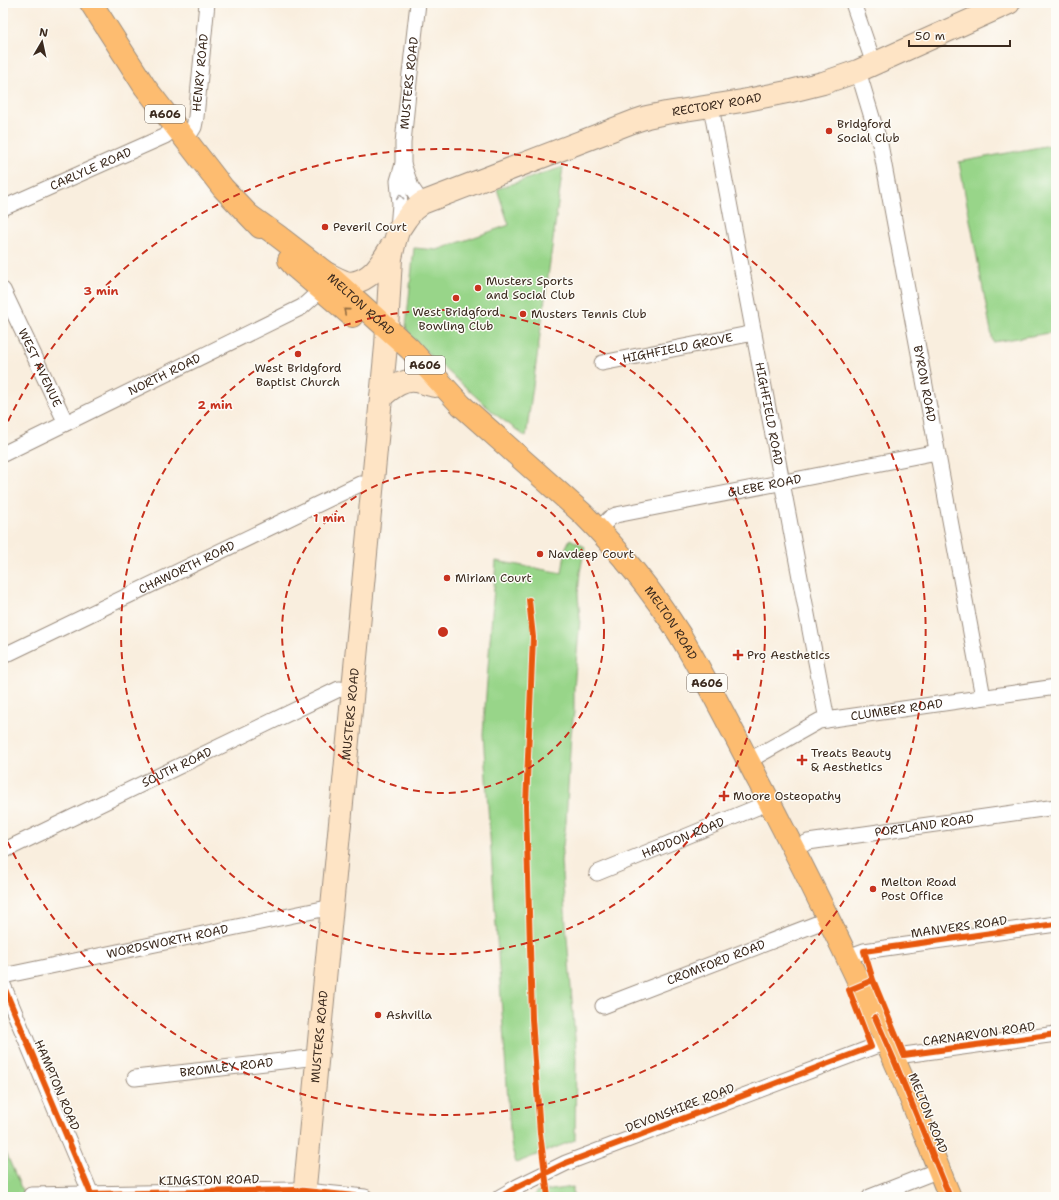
<svg xmlns="http://www.w3.org/2000/svg" width="1059" height="1200" font-family="'Shantell Sans',sans-serif">
	<style>
		.green { fill: #98d589; stroke: #6a8054 }
		.lines { fill: none; stroke-linecap: round; stroke-linejoin: round }
		.street-casing { stroke: #9a8c7e; stroke-width: 17 }
		.secondary-casing { stroke: #9a8c7e; stroke-width: 24 }
		.primary-casing { stroke: #9a8c7e; stroke-width: 24 }
		.street { stroke: #fff; stroke-width: 15 }
		.secondary { stroke: #fee4c5; stroke-width: 22 }
		.primary { stroke: #fdbc6f; stroke-width: 22 }
		.cycleway-casing { stroke: #fdfcf7; stroke-width: 8 }
		.cycleway { stroke: #e8590c; stroke-width: 6 }
		.oneway { stroke: #a79f9a }
		.oneway2 { stroke: #926c42 }
		.ring { fill: none; stroke: #c8321e; stroke-width: 2; stroke-dasharray: 7 5 }
		.poi-dot { fill: #c8321e; stroke: #fdfcf7; stroke-width: 1.5 }
		.labels { text-anchor: middle; dominant-baseline: central; stroke-width: 3; stroke-linejoin: round; paint-order: stroke }
		.shield { fill: #fdfcf7; stroke: #75695f; stroke-width: 1 }
		.shield-label { font-size: 11px; font-weight: bold; fill: #3b2a1e }
		.street-label { font-size: 12px; fill: #3b2a1e; stroke: #fdfcf7 }
		.poi-label { font-size: 12px; fill: #3b2a1e; stroke: #fdfcf7; text-anchor: start }
		.centre { fill: #c8321e; stroke: #fdfcf7; stroke-width: 2 }
		.ring-label { font-size: 12px; text-anchor: middle; font-weight: bold; fill: #c8321e; stroke: #fdfcf7; stroke-width: 3; stroke-linejoin: round; paint-order: stroke }
	</style>
	<rect width="100%" height="100%" fill="#fdfcf7"/>
	<filter id="ink" filterUnits="userSpaceOnUse"><feTurbulence type="fractalNoise" baseFrequency=".025" numOctaves="2"/><feDisplacementMap in="SourceGraphic" scale="8" xChannelSelector="R" yChannelSelector="G"/><feConvolveMatrix kernelMatrix="1 2 1 2 8 2 1 2 1" color-interpolation-filters="sRGB"/></filter>
	<filter id="wash" filterUnits="userSpaceOnUse"><feTurbulence type="fractalNoise" baseFrequency=".012" numOctaves="4" result="noise"/><feDisplacementMap in="SourceGraphic" scale="16" xChannelSelector="R" yChannelSelector="G"/><feGaussianBlur stdDeviation="0.9" result="paint"/><feColorMatrix in="noise" values="0 0 0 0 0 0 0 0 0 0 0 0 0 0 0 0 0 1.4 0 .05"/><feComposite in="paint" operator="in"/></filter>
	<g filter="url(#wash)">
		<rect width="100%" height="100%" fill="#f9eede"/>
		<!-- green -->
		<path class="green" d="M 1056,144 L 1056,332 L 993,342 L 959,162 Z
			M 563,167 L 526,437 L 495,414 L 411,338 L 406,327 L 414,248 L 437,250 L 509,225 L 497,189 Z
			M 570,539 L 585,547 L 580,572 L 578,594 L 580,619 L 574,688 L 574,712 L 571,734 L 566,822 L 561,861 L 576,1051 L 575,1140 L 516,1163 L 511,1144 L 483,734 L 496,561 L 562,573 L 566,547 Z
			M 3,1146 L 25,1197 L 3,1197 Z
			M 573,1187 L 573,1197 L 534,1197 L 536,1192 Z"/>
	</g>
	<g filter="url(#ink)">
		<g class="lines">
			<!-- street casing -->
			<g class="street-casing">
				<g id="street">
					<path d="M 853,3 L 874,64"/>
					<path id="s1" d="M 858,71 L 880,144 L 983,697"/>
					<path id="s2" d="M 711,107 L 827,720"/>
					<path id="s3" d="M 186,140 L 194,127 L 196,117 L 207,3"/>
					<path d="M 403,164 L 411,187 L 422,203"/>
					<path id="s4" d="M 3,208 L 165,136 L 176,127"/>
					<path id="s5" d="M 398,228 L 400,204 L 398,181 L 403,164 L 403,143 L 409,82 L 418,3"/>
					<path id="s6" d="M 3,290 L 66,423"/>
					<path id="s7" d="M 602,363 L 754,333"/>
					<path id="s8" d="M 3,454 L 302,307 L 321,290"/>
					<path id="s9" d="M 598,530 L 610,518 L 616,515 L 937,452"/>
					<path id="s10" d="M 3,656 L 360,484 L 372,485"/>
					<path id="s11" d="M 748,761 L 819,721 L 1056,687"/>
					<path id="s12" d="M 794,849 L 808,842 L 1056,807"/>
					<path id="s13" d="M 3,851 L 339,689 L 352,691"/>
					<path id="s14" d="M 597,873 L 770,802"/>
					<path d="M 848,957 L 864,951 L 1056,924"/>
					<path id="s15" d="M 3,976 L 332,907"/>
					<path d="M 3,985 L 91,1194"/>
					<path id="s16" d="M 603,1006 L 829,919"/>
					<path d="M 894,1060 L 904,1055 L 1056,1034"/>
					<path id="s17" d="M 135,1078 L 317,1057"/>
					<path d="M 31,1195 L 295,1190 L 365,1197"/>
					<path d="M 500,1197 L 517,1187 L 566,1163 L 886,1042"/>
					<path d="M 870,1197 L 939,1170"/>
				</g>
			</g>
			<!-- secondary casing -->
			<g class="secondary-casing">
				<g id="secondary">
					<path d="M 326,273 C 333,276 342,282 350,283 C 353,283 356,282 359,281 C 375,275 382,261 391,247"/>
					<path d="M 381,397 C 391,389 402,379 416,381 C 422,382 429,385 435,386"/>
					<path id="s18" d="M 304,1197 L 386,346 L 391,258 L 395,241 L 398,231 L 406,219 L 413,210 L 422,203 L 635,121 L 647,117 L 666,113 L 742,101 L 787,92 L 823,83 L 858,71 L 1009,3"/>
				</g>
			</g>
			<!-- primary casing -->
			<g class="primary-casing">
				<g id="primary">
					<path d="M 91,3 L 145,87 L 223,188 L 260,227"/>
					<path id="s19" d="M 250,216 L 278,236 L 326,273 L 410,349 L 461,405 L 582,513 C 618,549 653,592 680,635 C 708,682 733,732 758,780 C 806,872 852,964 894,1059 C 914,1104 931,1151 950,1197"/>
					<path d="M 289,260 L 296,268 L 352,316"/>
				</g>
			</g>
			<!-- street -->
			<use href="#street" class="street"/>
			<!-- secondary -->
			<use href="#secondary" class="secondary"/>
			<!-- primary -->
			<use href="#primary" class="primary"/>
			<!-- cycleway casing -->
			<g class="cycleway-casing">
				<path id="cycleway" d="M 529,600 L 533,637 L 526,805 L 532,1019 L 540,1133 L 548,1197
					M 1056,924 L 864,951 L 873,980 L 904,1055 L 1056,1034
					M 3,985 L 91,1194 L 295,1190 L 365,1197
					M 875,1017 L 894,1060 L 950,1197
					M 500,1197 L 517,1187 L 566,1163 L 871,1047 L 849,990 L 873,980"/>
			</g>
			<!-- cycleway -->
			<use href="#cycleway" class="cycleway"/>
		</g>
		<!-- one-way arrows -->
		<defs><path id="oneway-chevron" d="M-2-3.5L2.5 0L-2 3.5" fill="none" stroke-width="1.6" stroke-linecap="round" stroke-linejoin="round"/></defs>
		<use class="oneway" href="#oneway-chevron" transform="translate(400 197) rotate(-95)"/>
		<use class="oneway2" href="#oneway-chevron" transform="translate(346 311) rotate(-139)"/>
	</g>
	<!-- distance rings -->
	<g class="ring">
		<circle cx="443" cy="632" r="161"/>
		<circle cx="443" cy="632" r="322"/>
		<path d="M3 432A483 483 0 1 1 3 832"/>
	</g>
	<!-- markers -->
	<g class="poi-dot">
		<circle cx="829" cy="131" r="4"/>
		<circle cx="325" cy="227" r="4"/>
		<circle cx="478" cy="288" r="4"/>
		<circle cx="456" cy="298" r="4"/>
		<circle cx="523" cy="314" r="4"/>
		<circle cx="298" cy="354" r="4"/>
		<circle cx="540" cy="554" r="4"/>
		<circle cx="447" cy="578" r="4"/>
		<path d="M736 649h4v4h4v4h-4v4h-4v-4h-4v-4h4z"/>
		<path d="M800 754h4v4h4v4h-4v4h-4v-4h-4v-4h4z"/>
		<path d="M722 790h4v4h4v4h-4v4h-4v-4h-4v-4h4z"/>
		<circle cx="873" cy="889" r="4"/>
		<circle cx="378" cy="1015" r="4"/>
	</g>
	<g class="labels">
		<!-- shield labels -->
		<g class="shield">
			<rect x="145" y="105" width="40" height="18" rx="3"/>
			<rect x="405" y="356" width="40" height="18" rx="3"/>
			<rect x="687" y="674" width="40" height="18" rx="3"/>
		</g>
		<g class="shield-label">
			<text x="165" y="114">A606</text>
			<text x="425" y="365">A606</text>
			<text x="707" y="683">A606</text>
		</g>
		<!-- street labels -->
		<g class="street-label">
			<text stroke="none"><textPath href="#s3" startOffset="70">HENRY ROAD</textPath></text>
			<text stroke="none"><textPath href="#s5" startOffset="146">MUSTERS ROAD</textPath></text>
			<text stroke="none"><textPath href="#s18" startOffset="1320">RECTORY ROAD</textPath></text>
			<text stroke="none"><textPath href="#s4" startOffset="96">CARLYLE ROAD</textPath></text>
			<text stroke="none"><textPath href="#s19" startOffset="142">MELTON ROAD</textPath></text>
			<text stroke="none"><textPath href="#s7" startOffset="77">HIGHFIELD GROVE</textPath></text>
			<text stroke="none"><textPath href="#s6" startOffset="86">WEST AVENUE</textPath></text>
			<text stroke="none"><textPath href="#s8" startOffset="180">NORTH ROAD</textPath></text>
			<text stroke="none"><textPath href="#s1" startOffset="320">BYRON ROAD</textPath></text>
			<text stroke="none"><textPath href="#s2" startOffset="312">HIGHFIELD ROAD</textPath></text>
			<text stroke="none"><textPath href="#s9" startOffset="175">GLEBE ROAD</textPath></text>
			<text stroke="none"><textPath href="#s10" startOffset="204">CHAWORTH ROAD</textPath></text>
			<text stroke="none"><textPath href="#s19" startOffset="588">MELTON ROAD</textPath></text>
			<text stroke="none"><textPath href="#s11" startOffset="160">CLUMBER ROAD</textPath></text>
			<text stroke="none"><textPath href="#s18" startOffset="485">MUSTERS ROAD</textPath></text>
			<text stroke="none"><textPath href="#s13" startOffset="193">SOUTH ROAD</textPath></text>
			<text stroke="none"><textPath href="#s12" startOffset="133">PORTLAND ROAD</textPath></text>
			<text stroke="none"><textPath href="#s14" startOffset="93">HADDON ROAD</textPath></text>
			<text transform="translate(959 927) rotate(-8)">MANVERS ROAD</text>
			<text stroke="none"><textPath href="#s15" startOffset="168">WORDSWORTH ROAD</textPath></text>
			<text stroke="none"><textPath href="#s16" startOffset="121">CROMFORD ROAD</textPath></text>
			<text transform="translate(979 1034) rotate(-8)">CARNARVON ROAD</text>
			<text stroke="none"><textPath href="#s18" startOffset="161">MUSTERS ROAD</textPath></text>
			<text stroke="none"><textPath href="#s17" startOffset="92">BROMLEY ROAD</textPath></text>
			<text transform="translate(57 1085) rotate(67)">HAMPTON ROAD</text>
			<text transform="translate(680 1108) rotate(-21)">DEVONSHIRE ROAD</text>
			<text transform="translate(928 1113) rotate(68)">MELTON ROAD</text>
			<text transform="translate(209 1180) rotate(-1)">KINGSTON ROAD</text>
		</g>
		<!-- poi labels -->
		<g class="poi-label">
			<text x="837" y="124">Bridgford<tspan x="837" dy="14">Social Club</tspan></text>
			<text x="333" y="227">Peveril Court</text>
			<text x="486" y="281">Musters Sports<tspan x="486" dy="14">and Social Club</tspan></text>
			<text x="456" y="312" text-anchor="middle">West Bridgford<tspan x="456" dy="14">Bowling Club</tspan></text>
			<text x="531" y="314">Musters Tennis Club</text>
			<text x="298" y="368" text-anchor="middle">West Bridgford<tspan x="298" dy="14">Baptist Church</tspan></text>
			<text x="548" y="554">Navdeep Court</text>
			<text x="455" y="578">Miriam Court</text>
			<text x="747" y="655">Pro Aesthetics</text>
			<text x="811" y="753">Treats Beauty<tspan x="811" dy="14">&amp; Aesthetics</tspan></text>
			<text x="733" y="796">Moore Osteopathy</text>
			<text x="881" y="882">Melton Road<tspan x="881" dy="14">Post Office</tspan></text>
			<text x="386" y="1015">Ashvilla</text>
		</g>
	</g>
	<circle cx="443" cy="632" r="6" class="centre"/>
	<g class="ring-label">
		<text x="101" y="295">3 min</text>
		<text x="215" y="409">2 min</text>
		<text x="329" y="522">1 min</text>
	</g>
	<!-- margin -->
	<rect width="1059" height="1200" fill="none" stroke="#fdfcf7" stroke-width="16"/>
	<!-- north arrow -->
	<g transform="translate(42 42) rotate(9)" stroke="#fdfcf7" stroke-width="3" paint-order="stroke">
	<path d="M0-3L7 15L0 10L-7 15Z" fill="#3b2a1e"/>
	<text y="-6" font-size="11" font-weight="bold" text-anchor="middle" fill="#3b2a1e">N</text>
	</g>
	<!-- scale -->
	<path d="M909 40v6h101v-6" fill="none" stroke="#3b2a1e" stroke-width="2"/>
	<text x="915" y="40" font-size="12" fill="#3b2a1e" stroke="#fdfcf7" stroke-width="3" paint-order="stroke">50 m</text>
</svg>
